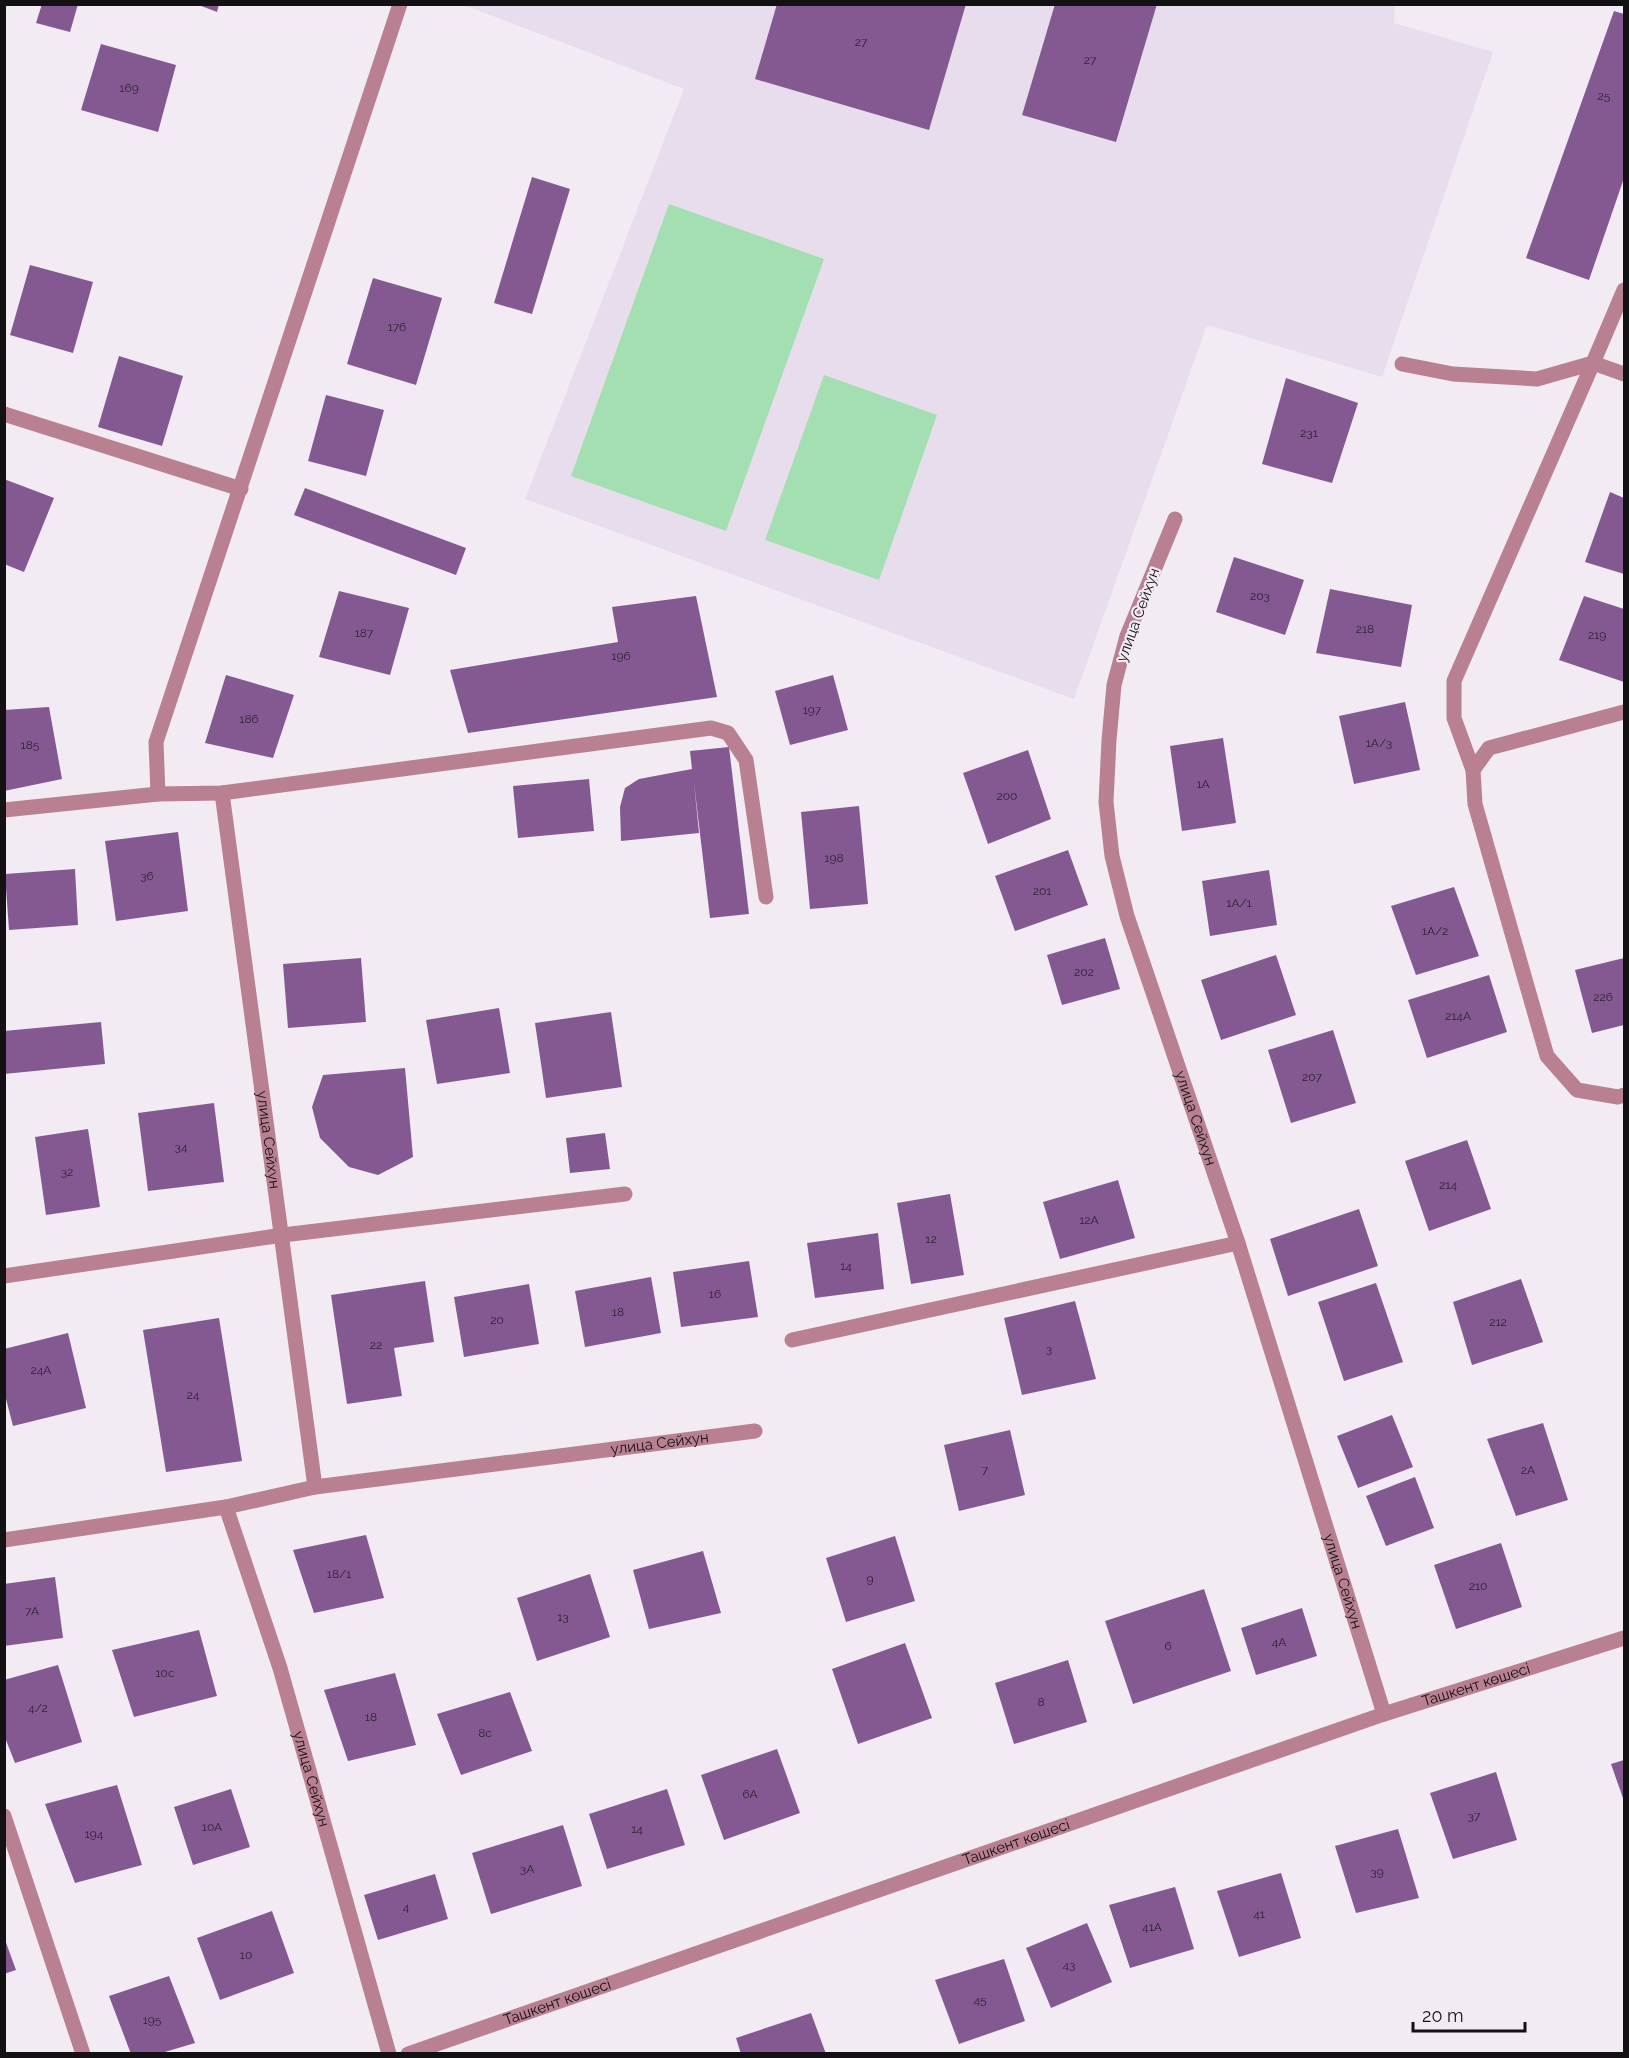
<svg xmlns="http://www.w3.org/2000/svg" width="1629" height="2058" font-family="Raleway,sans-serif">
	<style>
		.built { fill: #e8ddec }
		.green { fill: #a3dfb0 }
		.building { fill: #845992 }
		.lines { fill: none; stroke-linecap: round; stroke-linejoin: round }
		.service { stroke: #b88090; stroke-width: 15 }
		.minor { stroke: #b88090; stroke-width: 15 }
		.labels { text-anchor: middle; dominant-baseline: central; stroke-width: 4.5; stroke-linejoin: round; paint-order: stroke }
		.number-label { font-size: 12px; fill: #2f2334 }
		.street-label { font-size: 15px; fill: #131114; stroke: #f2ebf4 }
	</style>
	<rect width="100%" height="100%" fill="#f2ebf4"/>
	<!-- built -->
	<path class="built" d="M 1395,4 L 1394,23 L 1493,52 L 1382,377 L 1207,325 L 1074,699 L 525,499 L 684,89 L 464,5 Z"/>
	<!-- green -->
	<path class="green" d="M 669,204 L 824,259 L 726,531 L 571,476 Z
		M 824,375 L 937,415 L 879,580 L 765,540 Z"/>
	<!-- building -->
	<path class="building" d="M 42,4 L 78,4 L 70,32 L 36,23 Z
		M 196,4 L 219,4 L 217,12 Z
		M 777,4 L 966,4 L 929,130 L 755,79 Z
		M 1055,4 L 1157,4 L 1116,142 L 1022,115 Z
		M 1614,11 L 1624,14 L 1624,178 L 1589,280 L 1526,258 Z
		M 101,44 L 176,65 L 158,132 L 81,110 Z
		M 532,177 L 570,189 L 532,314 L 494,303 Z
		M 30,265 L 93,282 L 73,353 L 10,335 Z
		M 373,278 L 442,298 L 416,385 L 347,364 Z
		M 119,356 L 183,376 L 162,446 L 98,427 Z
		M 1286,378 L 1358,403 L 1332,483 L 1262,464 Z
		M 326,395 L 384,410 L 366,476 L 308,461 Z
		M 4,479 L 54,498 L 24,572 L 4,564 Z
		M 305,488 L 466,548 L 456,575 L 294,515 Z
		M 1610,492 L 1624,498 L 1624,574 L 1585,562 Z
		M 1234,557 L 1304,580 L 1285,635 L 1216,612 Z
		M 1330,589 L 1412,605 L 1401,667 L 1316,653 Z
		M 339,591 L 409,608 L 390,675 L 319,657 Z
		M 696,596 L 717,697 L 468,733 L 450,670 L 618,642 L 612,607 Z
		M 1584,596 L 1624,609 L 1624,682 L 1559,660 Z
		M 226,675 L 294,695 L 273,758 L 205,743 Z
		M 833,675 L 848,730 L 790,745 L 775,691 Z
		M 1405,702 L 1420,770 L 1354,784 L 1339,716 Z
		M 49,707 L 62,779 L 4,791 L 4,710 Z
		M 1223,738 L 1236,823 L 1182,831 L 1170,746 Z
		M 729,747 L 749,914 L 710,918 L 694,783 L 699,833 L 621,841 L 620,807 L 625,788 L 639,779 L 692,769 L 690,751 Z
		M 1028,750 L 1051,819 L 988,844 L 963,773 Z
		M 589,779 L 594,831 L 518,838 L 513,786 Z
		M 859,806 L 868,904 L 810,909 L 801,812 Z
		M 178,832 L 188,911 L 116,921 L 105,841 Z
		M 1068,850 L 1088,905 L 1015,931 L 995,876 Z
		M 75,869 L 78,925 L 9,930 L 5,874 Z
		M 1269,870 L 1277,925 L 1210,936 L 1202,881 Z
		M 1454,887 L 1479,956 L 1416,975 L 1391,906 Z
		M 1105,938 L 1120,989 L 1062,1005 L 1047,955 Z
		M 1276,955 L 1296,1015 L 1221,1040 L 1201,980 Z
		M 361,958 L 366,1022 L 288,1028 L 283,964 Z
		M 1624,958 L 1624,1025 L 1592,1033 L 1575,970 Z
		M 1489,975 L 1507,1032 L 1427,1058 L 1408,1000 Z
		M 499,1008 L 510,1073 L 437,1084 L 426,1020 Z
		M 611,1012 L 622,1087 L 546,1098 L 535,1023 Z
		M 101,1022 L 105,1064 L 4,1074 L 4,1031 Z
		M 1333,1030 L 1356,1103 L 1291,1123 L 1268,1050 Z
		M 405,1068 L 413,1157 L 378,1175 L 349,1167 L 320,1138 L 312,1107 L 323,1075 Z
		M 214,1103 L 224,1182 L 148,1191 L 138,1113 Z
		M 88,1129 L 100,1207 L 46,1215 L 35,1137 Z
		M 605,1133 L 610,1169 L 570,1173 L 566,1138 Z
		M 1467,1140 L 1491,1209 L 1429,1231 L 1405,1161 Z
		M 1118,1180 L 1135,1238 L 1060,1259 L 1043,1202 Z
		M 950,1194 L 964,1275 L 911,1284 L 897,1203 Z
		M 1359,1209 L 1378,1266 L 1288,1296 L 1270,1239 Z
		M 878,1233 L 884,1289 L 815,1298 L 807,1243 Z
		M 749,1261 L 758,1317 L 681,1327 L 673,1272 Z
		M 651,1277 L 661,1333 L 585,1347 L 575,1291 Z
		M 1521,1279 L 1543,1342 L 1472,1365 L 1453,1302 Z
		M 425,1281 L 434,1342 L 394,1348 L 402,1396 L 347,1404 L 331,1295 Z
		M 1376,1283 L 1403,1362 L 1344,1381 L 1318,1302 Z
		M 529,1284 L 539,1344 L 464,1357 L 454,1297 Z
		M 1075,1301 L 1096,1379 L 1022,1395 L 1004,1318 Z
		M 219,1318 L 242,1461 L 166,1472 L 143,1330 Z
		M 68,1333 L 86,1408 L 13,1426 L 4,1391 L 4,1349 Z
		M 1392,1415 L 1413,1467 L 1358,1488 L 1337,1436 Z
		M 1543,1423 L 1568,1500 L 1516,1516 L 1487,1439 Z
		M 1010,1430 L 1025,1495 L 959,1511 L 944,1445 Z
		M 1415,1477 L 1434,1528 L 1386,1546 L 1366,1496 Z
		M 366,1535 L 384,1598 L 314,1613 L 293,1550 Z
		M 895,1536 L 915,1601 L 846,1622 L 826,1558 Z
		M 1501,1543 L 1522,1607 L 1456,1629 L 1434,1565 Z
		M 703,1551 L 721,1613 L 649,1629 L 633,1570 Z
		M 590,1574 L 610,1637 L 537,1661 L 517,1598 Z
		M 55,1577 L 63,1638 L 4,1646 L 4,1584 Z
		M 1204,1589 L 1231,1671 L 1133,1704 L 1105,1621 Z
		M 1302,1608 L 1317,1656 L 1256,1675 L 1241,1628 Z
		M 199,1630 L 217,1696 L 134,1717 L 112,1650 Z
		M 905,1643 L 932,1718 L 858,1744 L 832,1669 Z
		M 1068,1660 L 1087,1722 L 1014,1744 L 995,1683 Z
		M 58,1665 L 82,1742 L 15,1763 L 4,1735 L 4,1680 Z
		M 395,1673 L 416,1745 L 348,1761 L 324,1690 Z
		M 510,1692 L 532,1751 L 461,1775 L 437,1714 Z
		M 777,1749 L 800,1813 L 724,1840 L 701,1775 Z
		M 1624,1760 L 1624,1801 L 1611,1764 Z
		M 1496,1772 L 1517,1840 L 1453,1859 L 1430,1793 Z
		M 117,1785 L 142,1865 L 75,1883 L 45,1804 Z
		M 231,1789 L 250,1847 L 193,1865 L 174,1807 Z
		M 667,1789 L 685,1845 L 607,1869 L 589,1814 Z
		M 563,1825 L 582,1886 L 491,1914 L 472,1853 Z
		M 1398,1829 L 1419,1898 L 1356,1913 L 1335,1846 Z
		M 1281,1873 L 1301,1938 L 1239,1957 L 1217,1891 Z
		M 435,1874 L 448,1919 L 378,1940 L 364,1895 Z
		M 1175,1887 L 1194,1949 L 1130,1968 L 1109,1905 Z
		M 272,1911 L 294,1973 L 220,2000 L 197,1938 Z
		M 1087,1923 L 1112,1982 L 1051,2008 L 1026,1948 Z
		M 4,1937 L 16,1970 L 4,1974 Z
		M 1004,1959 L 1025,2021 L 959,2044 L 935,1980 Z
		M 169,1976 L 195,2043 L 158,2054 L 131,2054 L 109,1996 Z
		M 811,2013 L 826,2054 L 741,2054 L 736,2038 Z"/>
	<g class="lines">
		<!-- service -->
		<path class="service" d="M 1593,363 L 1624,290
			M 4,1816 L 83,2054"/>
		<!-- minor -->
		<g class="minor">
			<path d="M 1402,364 L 1453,374 L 1537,379 L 1593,363"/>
			<path d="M 4,414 L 241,489"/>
			<path id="s1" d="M 1175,519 L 1127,636 L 1114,685 L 1109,740 L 1106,802 L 1112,856 L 1127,916 L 1238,1243 L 1384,1714"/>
			<path d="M 1624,712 L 1489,748 L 1473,770 L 1475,804 L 1547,1056 L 1577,1090 L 1618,1097 L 1624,1095"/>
			<path d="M 1473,770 L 1454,718 L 1454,681 L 1593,363 L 1624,374"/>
			<path id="s2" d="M 222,793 L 315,1487"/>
			<path d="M 158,794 L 156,742 L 400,4"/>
			<path d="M 4,810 L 158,794 L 222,793 L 711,728 L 728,733 L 746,760 L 766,897"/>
			<path d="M 4,1276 L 283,1235 L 625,1194"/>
			<path d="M 792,1340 L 1238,1243"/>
			<path id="s3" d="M 226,1507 L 280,1668 L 389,2054"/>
			<path id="s4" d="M 4,1540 L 226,1507 L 315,1487 L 755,1431"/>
			<path id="s5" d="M 408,2054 L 1384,1714 L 1624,1638"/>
		</g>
	</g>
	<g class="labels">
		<!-- number labels -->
		<g class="number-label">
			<text x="861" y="42">27</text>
			<text x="1090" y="60">27</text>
			<text x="129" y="88">169</text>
			<text x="1604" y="96">25</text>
			<text x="397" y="327">176</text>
			<text x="1309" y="433">231</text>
			<text x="1260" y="596">203</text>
			<text x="1365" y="629">218</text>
			<text x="364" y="633">187</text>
			<text x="1597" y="635">219</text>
			<text x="621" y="656">196</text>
			<text x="812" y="710">197</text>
			<text x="249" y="719">186</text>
			<text x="1379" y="743">1А/3</text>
			<text x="30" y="745">185</text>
			<text x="1203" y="784">1А</text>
			<text x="1007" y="796">200</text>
			<text x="834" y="858">198</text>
			<text x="147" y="876">36</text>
			<text x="1042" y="891">201</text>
			<text x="1239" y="903">1А/1</text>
			<text x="1435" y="931">1А/2</text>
			<text x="1084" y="972">202</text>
			<text x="1603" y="997">226</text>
			<text x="1458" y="1016">214А</text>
			<text x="1312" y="1077">207</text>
			<text x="181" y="1147">34</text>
			<text x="67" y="1172">32</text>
			<text x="1448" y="1185">214</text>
			<text x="1089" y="1220">12А</text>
			<text x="931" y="1239">12</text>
			<text x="846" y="1266">14</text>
			<text x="715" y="1294">16</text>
			<text x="618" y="1312">18</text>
			<text x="497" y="1320">20</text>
			<text x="1498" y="1322">212</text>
			<text x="376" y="1345">22</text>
			<text x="1049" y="1349">3</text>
			<text x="41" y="1370">24А</text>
			<text x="193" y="1395">24</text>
			<text x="985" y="1470">7</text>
			<text x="1528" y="1470">2А</text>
			<text x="339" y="1574">18/1</text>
			<text x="870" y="1579">9</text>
			<text x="1478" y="1586">210</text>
			<text x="32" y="1611">7А</text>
			<text x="563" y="1617">13</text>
			<text x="1279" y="1642">4А</text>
			<text x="1168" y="1646">6</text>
			<text x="165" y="1673">10с</text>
			<text x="1041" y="1702">8</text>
			<text x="38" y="1708">4/2</text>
			<text x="371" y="1717">18</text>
			<text x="485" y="1733">8с</text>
			<text x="750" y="1794">6А</text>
			<text x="1474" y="1816">37</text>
			<text x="212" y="1827">10А</text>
			<text x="637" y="1829">14</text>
			<text x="94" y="1834">194</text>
			<text x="527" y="1869">3А</text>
			<text x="1377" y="1872">39</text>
			<text x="406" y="1907">4</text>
			<text x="1259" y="1914">41</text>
			<text x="1152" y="1927">41А</text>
			<text x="246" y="1955">10</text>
			<text x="1069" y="1965">43</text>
			<text x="980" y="2000">45</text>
			<text x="152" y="2020">195</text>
		</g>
		<!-- street labels -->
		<g class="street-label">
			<text transform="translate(1138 615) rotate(-70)">улица Сейхун</text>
			<text stroke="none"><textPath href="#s1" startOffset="624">улица Сейхун</textPath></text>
			<text stroke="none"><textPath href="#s2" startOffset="350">улица Сейхун</textPath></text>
			<text stroke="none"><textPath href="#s4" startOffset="663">улица Сейхун</textPath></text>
			<text stroke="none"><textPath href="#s1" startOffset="1110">улица Сейхун</textPath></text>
			<text stroke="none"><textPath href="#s5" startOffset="1130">Ташкент көшесі</textPath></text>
			<text stroke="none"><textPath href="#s3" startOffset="285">улица Сейхун</textPath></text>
			<text stroke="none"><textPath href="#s5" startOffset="644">Ташкент көшесі</textPath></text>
			<text stroke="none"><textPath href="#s5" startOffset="158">Ташкент көшесі</textPath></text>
		</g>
	</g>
	<!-- border -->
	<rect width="1629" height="2058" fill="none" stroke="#131114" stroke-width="12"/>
	<!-- scale -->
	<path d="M1413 2022v9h112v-9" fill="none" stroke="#131114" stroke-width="3"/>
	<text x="1422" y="2022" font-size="18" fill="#131114" stroke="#f2ebf4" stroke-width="4.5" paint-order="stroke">20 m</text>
</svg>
